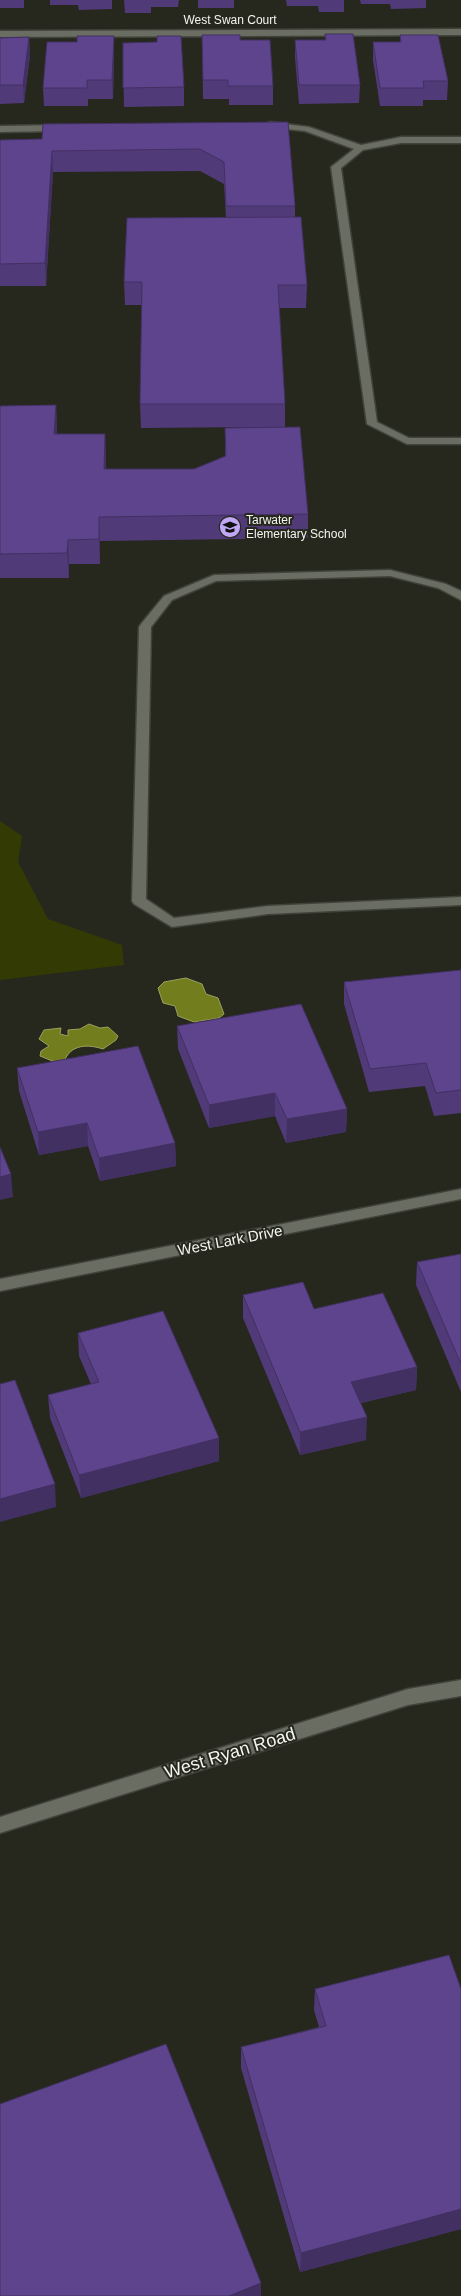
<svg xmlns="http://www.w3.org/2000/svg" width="461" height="2296" font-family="Arial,sans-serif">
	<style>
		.green { fill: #343a04 }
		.water { fill: #727d1d; stroke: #99a15c }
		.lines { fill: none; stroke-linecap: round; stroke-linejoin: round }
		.minor-casing { stroke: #41433b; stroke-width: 3 }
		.minor { fill: #6a6d61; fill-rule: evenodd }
		.wall { fill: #513a78 }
		.shaded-wall { fill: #423062 }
		.building { fill: #5e448c; stroke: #423062 }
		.labels { text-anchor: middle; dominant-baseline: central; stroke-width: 4; stroke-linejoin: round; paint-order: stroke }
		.far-street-label { font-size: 12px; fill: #f3f5ee; stroke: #26281e }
		.far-poi-label { font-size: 12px; fill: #f3f5ee; stroke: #26281e; text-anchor: start }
		.street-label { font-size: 15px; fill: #f3f5ee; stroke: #26281e }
		.near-street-label { font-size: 18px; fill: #f3f5ee; stroke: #26281e }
	</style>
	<rect width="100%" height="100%" fill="#26281e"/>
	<!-- green -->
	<path class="green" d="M 0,821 L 22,836 L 18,862 L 48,919 L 122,945 L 124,965 L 0,980 Z"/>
	<!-- water -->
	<path class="water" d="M 186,978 L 202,984 L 206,994 L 218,998 L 224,1014 L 219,1018 L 194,1022 L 178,1016 L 175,1006 L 163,1003 L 158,988 L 164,982 Z
		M 89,1024 L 100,1028 L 108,1027 L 118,1036 L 116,1040 L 103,1049 C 88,1044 70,1044 64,1062 L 55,1062 L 40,1056 L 41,1051 L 49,1046 L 39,1039 L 44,1030 L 61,1028 L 60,1034 L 68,1036 L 68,1030 L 80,1029 Z"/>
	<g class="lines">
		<!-- minor casing -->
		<g class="minor-casing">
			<path id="minor" d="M 461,29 L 461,35 L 0,37 L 0,31 Z
				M 270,122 L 309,127 L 361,145 L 401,137 L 461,137 L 461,143 L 401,143 L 363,150 L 341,168 L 377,422 L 409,438 L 461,438 L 461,444 L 407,444 L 367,424 L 331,167 L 354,149 L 305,131 L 267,127 L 266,125 Z
				M 0,126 L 62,125 L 66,128 L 62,131 L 0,132 Z
				M 390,570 L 446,584 L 461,591 L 461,600 L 438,588 L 390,576 L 216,581 L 172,600 L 151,627 L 146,899 L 174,918 L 268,906 L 461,897 L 461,905 L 268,914 L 172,927 L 134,904 L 132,901 L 139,627 L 141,624 L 164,596 L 214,575 Z
				M 461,1189 L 461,1199 L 0,1291 L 0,1279 Z
				M 461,1680 L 461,1696 L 408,1705 L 0,1833 L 0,1817 L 408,1689 Z"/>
		</g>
		<!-- minor -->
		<use href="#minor" class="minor"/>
	</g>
	<!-- wall -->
	<path class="wall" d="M 0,0 L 24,0 L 24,8 L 0,8 Z
		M 50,0 L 112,0 L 112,9 L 79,10 L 78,5 L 50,5 Z
		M 124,0 L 179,0 L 178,7 L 151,7 L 151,13 L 125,13 Z
		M 198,0 L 234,0 L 234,8 L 198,8 Z
		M 286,0 L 344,0 L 344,12 L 319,12 L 318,6 L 287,6 Z
		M 360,0 L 426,0 L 426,8 L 391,9 L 390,4 L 361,4 Z
		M 325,34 L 360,85 L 359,103 L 299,104 L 295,58 L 295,40 L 325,40 Z
		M 202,35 L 240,40 L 273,86 L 273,105 L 229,105 L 229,99 L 203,99 Z
		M 400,35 L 448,81 L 447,100 L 423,100 L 423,106 L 380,106 L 373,60 L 373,42 L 400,42 Z
		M 114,36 L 114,54 L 113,99 L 88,99 L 88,106 L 44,106 L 43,88 L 77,42 Z
		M 29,37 L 30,56 L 24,103 L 0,104 L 0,40 Z
		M 123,43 L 184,87 L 184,106 L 124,107 Z
		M 288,122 L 295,206 L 295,217 L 307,285 L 306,308 L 279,308 L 285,404 L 285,427 L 308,514 L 308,538 L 100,541 L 100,564 L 69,564 L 69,578 L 0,578 L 0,406 L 56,405 L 57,434 L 105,434 L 106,469 L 194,469 L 225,456 L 225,428 L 261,427 L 141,428 L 140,404 L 142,305 L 125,305 L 124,282 L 226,218 L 224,184 L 200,171 L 53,172 L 46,286 L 0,286 L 0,140 L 42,139 Z
		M 461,970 L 461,1113 L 434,1116 L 425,1086 L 369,1092 L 344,1004 L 344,982 Z
		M 177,1026 L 347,1109 L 346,1132 L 286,1143 L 275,1116 L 209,1128 L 178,1049 Z
		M 17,1068 L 175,1143 L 176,1166 L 100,1181 L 88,1146 L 39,1155 L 19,1091 Z
		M 461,1254 L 461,1392 L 416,1285 L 417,1262 Z
		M 243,1295 L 314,1309 L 417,1367 L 416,1390 L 361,1403 L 366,1440 L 300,1455 L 243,1318 Z
		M 78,1333 L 219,1438 L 219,1461 L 81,1498 L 50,1418 L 48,1395 L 91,1384 L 79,1356 Z
		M 315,1989 L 461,1989 L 461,2229 L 300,2272 L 241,2068 L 241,2047 L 319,2027 L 314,2010 Z"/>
	<!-- shaded-wall -->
	<path class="shaded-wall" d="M 114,36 L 114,54 L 113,99 L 112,80 Z
		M 29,37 L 30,56 L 24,103 L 23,85 Z
		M 52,151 L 53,172 L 46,286 L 45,263 Z
		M 56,405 L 57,429 L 56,458 L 54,434 Z
		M 105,434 L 106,457 L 105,493 L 104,469 Z
		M 99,517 L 100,541 L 100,564 L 99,539 Z
		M 68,540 L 69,564 L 69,578 L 67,553 Z
		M 275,1093 L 275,1116 L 209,1128 L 209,1105 Z
		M 347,1109 L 346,1132 L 286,1143 L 287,1119 Z
		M 87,1123 L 88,1146 L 39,1155 L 38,1132 Z
		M 175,1143 L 176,1166 L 100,1181 L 99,1158 Z
		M 11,1174 L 13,1197 L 0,1200 L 0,1177 Z
		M 417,1367 L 416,1390 L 350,1405 L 351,1382 Z
		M 367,1417 L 366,1440 L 300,1455 L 300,1432 Z
		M 219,1438 L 219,1461 L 81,1498 L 79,1475 Z
		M 55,1484 L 56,1507 L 0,1522 L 0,1499 Z
		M 461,2209 L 461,2229 L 300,2272 L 301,2253 Z
		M 261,2283 L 261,2296 L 229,2296 Z"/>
	<!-- building -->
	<path class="building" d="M 325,34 L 353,34 L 360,85 L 299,85 L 295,40 L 326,40 Z
		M 202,35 L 240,35 L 240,40 L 270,40 L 273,86 L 228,86 L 228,80 L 203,80 Z
		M 400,35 L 438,35 L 448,81 L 423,81 L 424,88 L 380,88 L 373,42 L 401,42 Z
		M 77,36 L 114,36 L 112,80 L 87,80 L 87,88 L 43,88 L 47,42 L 77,42 Z
		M 157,36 L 181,36 L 184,87 L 123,88 L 123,43 L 157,42 Z
		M 29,37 L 23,85 L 0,85 L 0,38 Z
		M 288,122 L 295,206 L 226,206 L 224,162 L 200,149 L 52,151 L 45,263 L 0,264 L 0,140 L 42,139 L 43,124 Z
		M 301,217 L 307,285 L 278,285 L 285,404 L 140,404 L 142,282 L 124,282 L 127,218 Z
		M 56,405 L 54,434 L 105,434 L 104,469 L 194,469 L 226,456 L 225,428 L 300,427 L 308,514 L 99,517 L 99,539 L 68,540 L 67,553 L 0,554 L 0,406 Z
		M 461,970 L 461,1090 L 436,1093 L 426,1063 L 370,1069 L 344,982 Z
		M 301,1004 L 347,1109 L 287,1119 L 275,1093 L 209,1105 L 177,1026 Z
		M 138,1046 L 175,1143 L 99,1158 L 87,1123 L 38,1132 L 17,1068 Z
		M 0,1147 L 11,1174 L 0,1177 Z
		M 461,1254 L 461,1364 L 417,1262 Z
		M 303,1282 L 314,1309 L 383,1293 L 417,1367 L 351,1382 L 367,1417 L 300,1432 L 243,1295 Z
		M 163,1311 L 219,1438 L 79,1475 L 48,1395 L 99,1382 L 78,1333 Z
		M 15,1380 L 55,1484 L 0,1499 L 0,1384 Z
		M 449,1955 L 461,1989 L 461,2209 L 301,2253 L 241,2047 L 326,2026 L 315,1989 Z
		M 166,2044 L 261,2283 L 229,2296 L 0,2296 L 0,2104 Z"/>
	<!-- icons -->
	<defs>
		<g id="school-disc" transform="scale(1.125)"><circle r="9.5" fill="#c0a8f4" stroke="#26281e"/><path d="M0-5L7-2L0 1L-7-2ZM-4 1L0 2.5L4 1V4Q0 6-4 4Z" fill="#111"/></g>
	</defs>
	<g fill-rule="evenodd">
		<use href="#school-disc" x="230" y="527"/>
	</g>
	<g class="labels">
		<!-- far-street labels -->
		<g class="far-street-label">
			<text x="230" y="20">West Swan Court</text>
		</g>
		<!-- far-poi labels -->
		<g class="far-poi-label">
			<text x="246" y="520">Tarwater<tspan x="246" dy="14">Elementary School</tspan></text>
		</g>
		<!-- street labels -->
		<g class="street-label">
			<text transform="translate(230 1240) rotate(-11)">West Lark Drive</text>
		</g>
		<!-- near-street labels -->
		<g class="near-street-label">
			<text transform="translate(230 1753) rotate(-17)">West Ryan Road</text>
		</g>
	</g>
</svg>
